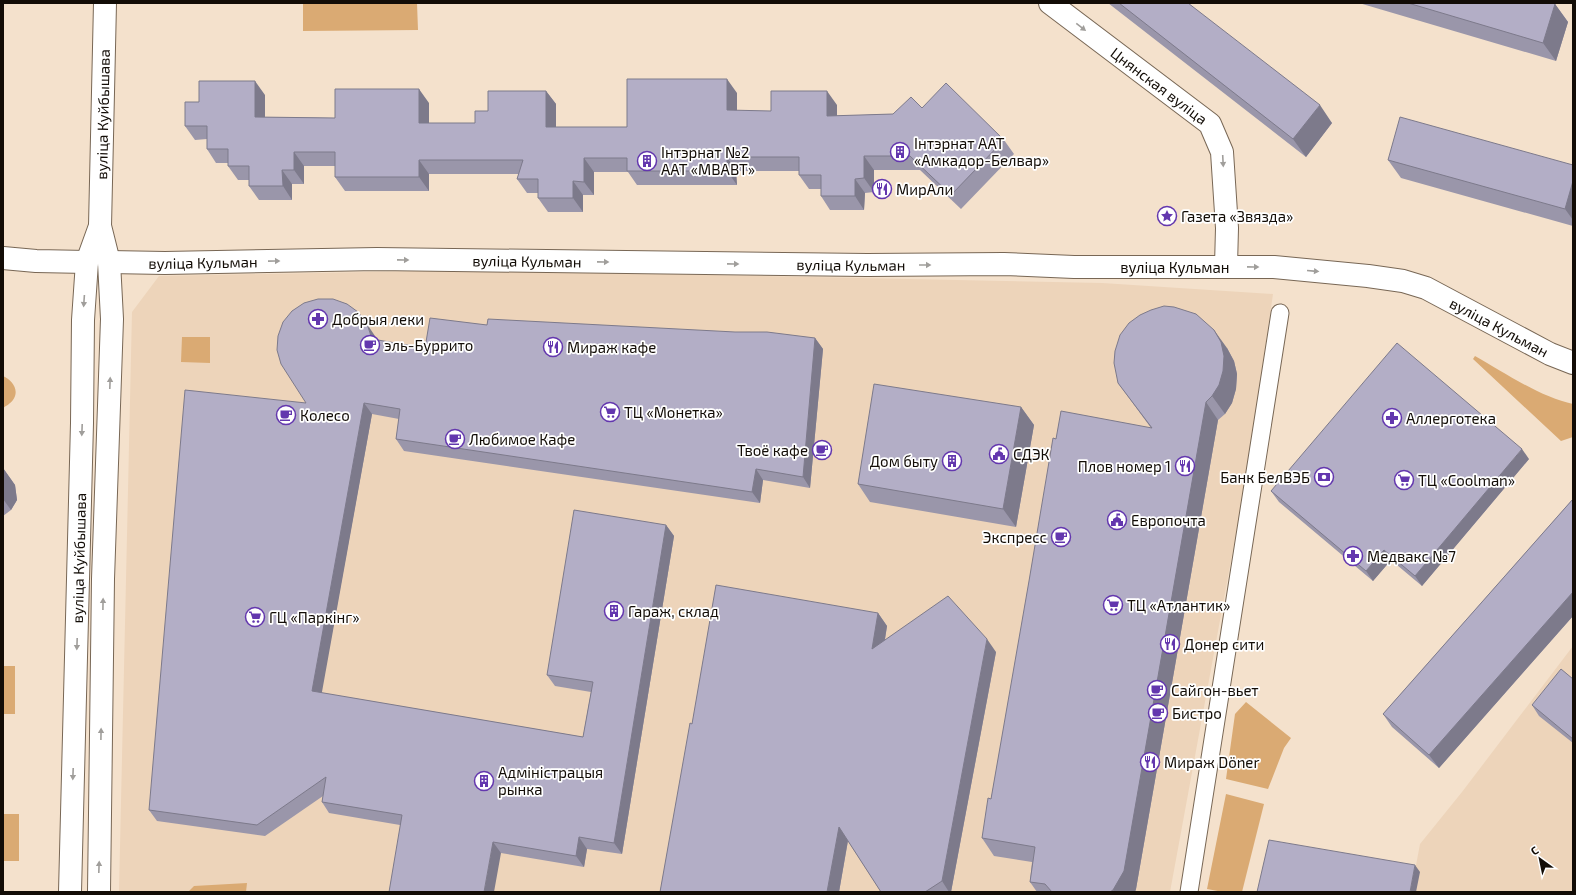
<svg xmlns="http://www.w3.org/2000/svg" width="1576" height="895" font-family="'Exo 2',sans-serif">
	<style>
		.built { fill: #edd4ba }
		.green { fill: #daaa73 }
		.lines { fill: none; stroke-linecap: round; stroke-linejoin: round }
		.pedestrian-casing { stroke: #786755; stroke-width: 19 }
		.minor-casing { stroke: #786755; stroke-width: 24 }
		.secondary-casing { stroke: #786755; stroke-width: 24 }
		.pedestrian { stroke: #fff; stroke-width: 17 }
		.minor { stroke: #fff; stroke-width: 22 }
		.secondary { stroke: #fff; stroke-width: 22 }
		.wall { fill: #9a96aa }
		.shaded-wall { fill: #7d7a8b }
		.building { fill: #b3aec6; stroke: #7d7a8b }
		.oneway { fill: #a09e9b }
		.labels { text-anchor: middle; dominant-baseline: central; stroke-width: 3.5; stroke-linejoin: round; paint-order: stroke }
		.street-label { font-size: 15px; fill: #120c06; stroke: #fff }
		.poi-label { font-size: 15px; fill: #120c06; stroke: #fff; text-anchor: start }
	</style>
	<rect width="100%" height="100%" fill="#f4e1cc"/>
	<!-- built -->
	<path class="built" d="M 469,270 L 1102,283 L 1273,294 L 1246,479 L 1170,892 L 119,892 L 132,312 L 159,276 Z
		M 1573,646 L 1573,892 L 1411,892 L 1420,844 L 1462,792 Z"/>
	<!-- green -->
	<path class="green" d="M 303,3 L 417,3 L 418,30 L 303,31 Z
		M 182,337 L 210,337 L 210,363 L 181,362 Z
		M 1475,356 C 1503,372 1542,398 1573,404 L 1573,437 L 1561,441 L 1473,359 Z
		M 3,376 C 12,380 20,390 13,400 C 11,403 6,406 3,408 Z
		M 3,666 L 15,666 L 15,714 L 3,714 Z
		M 1246,702 L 1291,738 L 1284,748 L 1268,789 L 1226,779 L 1235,714 Z
		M 1226,794 L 1264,804 L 1242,892 L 1223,892 L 1207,889 Z
		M 4,814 L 19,814 L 19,861 L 4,861 Z
		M 247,883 L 246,892 L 188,892 L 194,886 Z"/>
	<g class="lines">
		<!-- pedestrian casing -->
		<g class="pedestrian-casing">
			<path id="pedestrian" d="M 1189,892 L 1280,313"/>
		</g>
		<!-- minor casing -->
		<g class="minor-casing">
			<g id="minor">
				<path id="s1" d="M 1050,3 L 1210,124 L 1222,152 L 1227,228 L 1226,266"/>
				<path d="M 3,258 L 36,261 L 87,262"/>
				<path id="s2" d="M 109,262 L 165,263 L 377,259 L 867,265 L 1004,264 L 1074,267 L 1274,267 L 1368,276 L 1403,281 L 1426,288 L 1550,354 L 1573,363"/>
			</g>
		</g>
		<!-- secondary casing -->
		<g class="secondary-casing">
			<g id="secondary">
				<path id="s3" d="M 70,892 L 82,423 L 83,320 L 87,262 L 100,226"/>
				<path id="s4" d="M 99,892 L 103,579 L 112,319 L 109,262 L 100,226 L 105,3"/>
			</g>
		</g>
		<!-- pedestrian -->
		<use href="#pedestrian" class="pedestrian"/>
		<!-- minor -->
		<use href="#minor" class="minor"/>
		<!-- secondary -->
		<use href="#secondary" class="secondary"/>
	</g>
	<!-- wall -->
	<path class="wall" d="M 1108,3 L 1188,3 L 1332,123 L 1306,157 Z
		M 1359,3 L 1553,3 L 1555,4 L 1568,22 L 1556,61 Z
		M 546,91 L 556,104 L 556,127 L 627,127 L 737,93 L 737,111 L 771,111 L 837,105 L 837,116 L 893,114 L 922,108 L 1004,140 L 1014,154 L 961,209 L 920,170 L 874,170 L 874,192 L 865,193 L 864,210 L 830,210 L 821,196 L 821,189 L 809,189 L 799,175 L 799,171 L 736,171 L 737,185 L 637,185 L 628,172 L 594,172 L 594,195 L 583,195 L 583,212 L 548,212 L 538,198 L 538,193 L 527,193 L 517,179 L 519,174 L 429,174 L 429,191 L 345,191 L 335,177 L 335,166 L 304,166 L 304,184 L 292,184 L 292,200 L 259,200 L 249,186 L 249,180 L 238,180 L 228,166 L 228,163 L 216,163 L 207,149 L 207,139 L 195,140 L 185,126 L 199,102 L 265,95 L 265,117 L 335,118 L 429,103 L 429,123 L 475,123 L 488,111 Z
		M 1388,160 L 1573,165 L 1573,226 L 1401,178 Z
		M 487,325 L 815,338 L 823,349 L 810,488 L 763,480 L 760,503 L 404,451 L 396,439 L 399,419 L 372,414 L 321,693 L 583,737 L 591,692 L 555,686 L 547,675 L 666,525 L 674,536 L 622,854 L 587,849 L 584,867 L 501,853 L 400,825 L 329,813 L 322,802 L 323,796 L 265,836 L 157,821 L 149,810 L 306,403 L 375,336 L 376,340 L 425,348 Z
		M 1227,348 L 1234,361 L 1237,374 L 1236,389 L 1232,403 L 1225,414 L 1218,420 L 1136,889 L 1135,892 L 1037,892 L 1030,882 L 1032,862 L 994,856 L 982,838 L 991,799 L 1056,439 L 1151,428 L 1118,383 Z
		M 1021,407 L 1034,425 L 1016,527 L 870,502 L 858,484 Z
		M 1529,459 L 1422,586 L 1391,560 L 1373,581 L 1279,502 L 1271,491 Z
		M 3,468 L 15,485 L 17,500 L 11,510 L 3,516 Z
		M 1573,499 L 1573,616 L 1439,768 L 1392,727 L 1383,714 Z
		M 878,613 L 887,626 L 885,640 L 996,652 L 951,892 L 881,892 L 848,841 L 839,892 L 660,892 L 692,724 Z
		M 1573,679 L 1573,743 L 1539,716 L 1532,705 Z"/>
	<!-- shaded-wall -->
	<path class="shaded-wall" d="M 1555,4 L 1568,22 L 1556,61 L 1543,43 Z
		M 727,79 L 737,93 L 737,124 L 727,110 Z
		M 255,81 L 265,95 L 265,131 L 255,117 Z
		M 419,89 L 429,103 L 429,137 L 419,123 Z
		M 546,91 L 556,104 L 556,141 L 546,127 Z
		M 827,91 L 837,105 L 837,130 L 827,116 Z
		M 1320,105 L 1332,123 L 1306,157 L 1293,139 Z
		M 294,152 L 304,166 L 304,184 L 294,170 Z
		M 864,156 L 874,170 L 874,192 L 864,178 Z
		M 727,157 L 736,171 L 737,185 L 727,171 Z
		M 584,158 L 594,172 L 594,195 L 584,182 Z
		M 419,160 L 429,174 L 429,191 L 419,177 Z
		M 282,170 L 292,184 L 292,200 L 283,186 Z
		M 855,179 L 865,193 L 864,210 L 855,196 Z
		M 573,181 L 583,195 L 583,212 L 573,198 Z
		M 1573,181 L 1573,220 L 1565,209 Z
		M 367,324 L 375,336 L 380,351 L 372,339 Z
		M 1214,330 L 1227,348 L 1234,361 L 1237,374 L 1236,389 L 1232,403 L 1225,414 L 1212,396 Z
		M 815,338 L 823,349 L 810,488 L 803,477 Z
		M 1206,402 L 1218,420 L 1136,889 L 1135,892 L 1114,892 L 1113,890 Z
		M 364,403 L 372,414 L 320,703 L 312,691 Z
		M 1021,407 L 1034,425 L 1016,527 L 1003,509 Z
		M 1522,449 L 1529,459 L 1422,586 L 1415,576 Z
		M 3,468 L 15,485 L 17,500 L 11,510 L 3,499 Z
		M 756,469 L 763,480 L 760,503 L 752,492 Z
		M 666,525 L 674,536 L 622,854 L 614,843 Z
		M 1384,550 L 1391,560 L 1373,581 L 1366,571 Z
		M 1573,592 L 1573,616 L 1439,768 L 1429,755 Z
		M 878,613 L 887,626 L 881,662 L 872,649 Z
		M 987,639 L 996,652 L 951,892 L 949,892 L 942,881 Z
		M 839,827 L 848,840 L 839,892 L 827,892 Z
		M 579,837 L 587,849 L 584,867 L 576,856 Z
		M 493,842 L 501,853 L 494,892 L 484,892 Z
		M 1415,865 L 1420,872 L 1416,892 L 1410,892 Z"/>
	<!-- building -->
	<path class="building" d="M 1119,3 L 1188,3 L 1320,105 L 1293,139 Z
		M 1408,3 L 1553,3 L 1555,4 L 1543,43 Z
		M 627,79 L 727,79 L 727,110 L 771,111 L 771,91 L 827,91 L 827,116 L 893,114 L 911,97 L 922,108 L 946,83 L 1004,140 L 951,195 L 910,156 L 864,156 L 864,178 L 855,179 L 855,196 L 821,196 L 821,175 L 799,175 L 799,157 L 727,157 L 727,171 L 627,171 L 627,158 L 584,158 L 584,182 L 573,181 L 573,198 L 538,198 L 538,179 L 517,179 L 523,160 L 419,160 L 419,177 L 335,177 L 335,152 L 294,152 L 294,170 L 282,170 L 283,186 L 249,186 L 249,166 L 228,166 L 228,149 L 207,149 L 207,126 L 185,126 L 185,102 L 199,102 L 199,81 L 255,81 L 255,117 L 335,118 L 335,89 L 419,89 L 419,123 L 475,123 L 475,111 L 488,111 L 488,91 L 546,91 L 546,127 L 627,127 Z
		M 1400,117 L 1573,165 L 1573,181 L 1565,209 L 1388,160 Z
		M 318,299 L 333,299 L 347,304 L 358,312 L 367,324 L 372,339 L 425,348 L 430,318 L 487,325 L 488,319 L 735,332 L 767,332 L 815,338 L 803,477 L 756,469 L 752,492 L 396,439 L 400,409 L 364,403 L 312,691 L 583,737 L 593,682 L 547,675 L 574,510 L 666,525 L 614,843 L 579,837 L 576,856 L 493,842 L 484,892 L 389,892 L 402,815 L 322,802 L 326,777 L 257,825 L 149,810 L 185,390 L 306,403 L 281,364 L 277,350 L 278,336 L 283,322 L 292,311 L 304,303 Z
		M 1164,306 L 1174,307 L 1196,314 L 1214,330 L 1221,342 L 1224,356 L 1223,371 L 1219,385 L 1212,396 L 1206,402 L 1124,871 L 1113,890 L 1110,892 L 1052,892 L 1045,884 L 1030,882 L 1035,847 L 982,838 L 988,798 L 991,799 L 1029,581 L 1053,438 L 1056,439 L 1061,411 L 1152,428 L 1118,383 L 1114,363 L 1115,351 L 1120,335 L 1129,323 L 1140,315 L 1151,310 Z
		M 1397,343 L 1522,449 L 1415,576 L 1384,550 L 1366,571 L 1271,491 Z
		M 874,384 L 1021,407 L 1003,509 L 858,484 Z
		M 1573,499 L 1573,592 L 1429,755 L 1383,714 Z
		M 716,585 L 878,613 L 872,649 L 948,596 L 987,639 L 942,881 L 925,892 L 881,892 L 839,827 L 827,892 L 660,892 L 690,723 L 692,724 Z
		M 1561,669 L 1573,679 L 1573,739 L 1532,705 Z
		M 1269,840 L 1415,865 L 1410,892 L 1257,892 Z"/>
	<!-- one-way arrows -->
	<defs><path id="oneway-solid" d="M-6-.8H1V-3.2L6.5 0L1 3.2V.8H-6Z"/></defs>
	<g class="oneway">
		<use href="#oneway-solid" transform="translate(1081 27) rotate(38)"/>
		<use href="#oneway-solid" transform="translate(1223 161) rotate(87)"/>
		<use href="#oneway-solid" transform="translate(403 260) rotate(1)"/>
		<use href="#oneway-solid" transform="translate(274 261) rotate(-1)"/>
		<use href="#oneway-solid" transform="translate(603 262) rotate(1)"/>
		<use href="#oneway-solid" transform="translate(733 264) rotate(1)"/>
		<use href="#oneway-solid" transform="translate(925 265)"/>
		<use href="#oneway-solid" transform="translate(1253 267) rotate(1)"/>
		<use href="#oneway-solid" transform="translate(1313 271) rotate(5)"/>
		<use href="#oneway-solid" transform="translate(84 301) rotate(94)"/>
		<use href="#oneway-solid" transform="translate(110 383) rotate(-88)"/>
		<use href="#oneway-solid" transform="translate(82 430) rotate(92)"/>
		<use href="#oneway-solid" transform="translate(103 604) rotate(-89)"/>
		<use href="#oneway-solid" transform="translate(77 644) rotate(92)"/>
		<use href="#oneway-solid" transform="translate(101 734) rotate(-89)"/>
		<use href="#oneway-solid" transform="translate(73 774) rotate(92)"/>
		<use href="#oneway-solid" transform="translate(99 867) rotate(-88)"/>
	</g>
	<!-- icons -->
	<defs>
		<g id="building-ring" transform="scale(1)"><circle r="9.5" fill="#fff" stroke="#6337ae" stroke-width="1.5"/><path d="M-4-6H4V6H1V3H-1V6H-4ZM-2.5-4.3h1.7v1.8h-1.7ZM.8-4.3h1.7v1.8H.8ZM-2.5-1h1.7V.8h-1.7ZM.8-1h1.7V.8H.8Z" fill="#6337ae"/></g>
		<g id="restaurant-ring" transform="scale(1)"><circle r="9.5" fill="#fff" stroke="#6337ae" stroke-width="1.5"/><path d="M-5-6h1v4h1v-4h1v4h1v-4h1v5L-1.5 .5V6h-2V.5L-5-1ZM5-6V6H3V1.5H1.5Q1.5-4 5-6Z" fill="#6337ae"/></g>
		<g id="sight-ring" transform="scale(1)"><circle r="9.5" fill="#fff" stroke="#6337ae" stroke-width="1.5"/><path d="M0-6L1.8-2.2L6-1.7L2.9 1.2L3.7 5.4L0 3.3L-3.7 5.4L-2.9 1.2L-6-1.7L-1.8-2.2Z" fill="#6337ae"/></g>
		<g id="pharmacy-ring" transform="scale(1)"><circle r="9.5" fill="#fff" stroke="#6337ae" stroke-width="1.5"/><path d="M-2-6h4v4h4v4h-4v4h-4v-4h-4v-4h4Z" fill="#6337ae"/></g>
		<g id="cafe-ring" transform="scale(1)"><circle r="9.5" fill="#fff" stroke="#6337ae" stroke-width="1.5"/><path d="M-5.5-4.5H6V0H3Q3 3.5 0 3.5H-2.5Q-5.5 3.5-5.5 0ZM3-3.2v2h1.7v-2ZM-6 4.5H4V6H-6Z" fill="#6337ae"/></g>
		<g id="supermarket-ring" transform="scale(1)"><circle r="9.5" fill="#fff" stroke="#6337ae" stroke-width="1.5"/><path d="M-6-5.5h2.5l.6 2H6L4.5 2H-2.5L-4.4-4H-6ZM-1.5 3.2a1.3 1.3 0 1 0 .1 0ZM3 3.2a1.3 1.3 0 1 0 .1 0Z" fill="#6337ae"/></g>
		<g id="civic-ring" transform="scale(1)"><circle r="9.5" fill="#fff" stroke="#6337ae" stroke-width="1.5"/><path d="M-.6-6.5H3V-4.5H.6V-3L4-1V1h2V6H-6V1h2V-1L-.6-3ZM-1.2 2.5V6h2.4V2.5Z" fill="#6337ae"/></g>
		<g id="bank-ring" transform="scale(1)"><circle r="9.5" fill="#fff" stroke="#6337ae" stroke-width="1.5"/><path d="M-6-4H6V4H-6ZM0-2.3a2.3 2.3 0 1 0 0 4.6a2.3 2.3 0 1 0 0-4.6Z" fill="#6337ae"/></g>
	</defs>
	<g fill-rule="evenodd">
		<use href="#building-ring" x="900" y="152"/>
		<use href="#building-ring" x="647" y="161"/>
		<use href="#restaurant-ring" x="882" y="189"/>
		<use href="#sight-ring" x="1167" y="216"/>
		<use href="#pharmacy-ring" x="318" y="319"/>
		<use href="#cafe-ring" x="370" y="345"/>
		<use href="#restaurant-ring" x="553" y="347"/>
		<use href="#supermarket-ring" x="610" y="412"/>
		<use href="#cafe-ring" x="286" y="415"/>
		<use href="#pharmacy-ring" x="1392" y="418"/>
		<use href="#cafe-ring" x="455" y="439"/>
		<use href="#cafe-ring" x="822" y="450"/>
		<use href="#civic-ring" x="999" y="454"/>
		<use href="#building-ring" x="952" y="461"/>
		<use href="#restaurant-ring" x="1185" y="466"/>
		<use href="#bank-ring" x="1324" y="477"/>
		<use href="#supermarket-ring" x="1404" y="480"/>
		<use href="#civic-ring" x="1117" y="520"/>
		<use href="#cafe-ring" x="1061" y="537"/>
		<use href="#pharmacy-ring" x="1353" y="556"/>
		<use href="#supermarket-ring" x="1113" y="605"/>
		<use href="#building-ring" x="614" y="611"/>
		<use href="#supermarket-ring" x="255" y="617"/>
		<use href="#restaurant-ring" x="1170" y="644"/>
		<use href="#cafe-ring" x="1157" y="690"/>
		<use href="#cafe-ring" x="1158" y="713"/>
		<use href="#restaurant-ring" x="1150" y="762"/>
		<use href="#building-ring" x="484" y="781"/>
	</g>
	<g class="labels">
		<!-- street labels -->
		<g class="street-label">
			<text stroke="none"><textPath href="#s1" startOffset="137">Цнянская вуліца</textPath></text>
			<text stroke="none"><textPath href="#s4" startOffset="779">вуліца Куйбышава</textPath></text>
			<text stroke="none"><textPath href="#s2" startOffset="418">вуліца Кульман</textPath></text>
			<text stroke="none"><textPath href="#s2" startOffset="94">вуліца Кульман</textPath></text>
			<text stroke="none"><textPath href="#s2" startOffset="742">вуліца Кульман</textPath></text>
			<text stroke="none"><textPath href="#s2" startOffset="1066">вуліца Кульман</textPath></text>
			<text stroke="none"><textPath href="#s2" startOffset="1402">вуліца Кульман</textPath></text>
			<text stroke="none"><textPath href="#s3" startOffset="334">вуліца Куйбышава</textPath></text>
		</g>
		<!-- poi labels -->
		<g class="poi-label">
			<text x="914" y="143">Інтэрнат ААТ<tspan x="914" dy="17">«Амкадор-Белвар»</tspan></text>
			<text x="661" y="152">Інтэрнат №2<tspan x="661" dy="17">ААТ «МВАВТ»</tspan></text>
			<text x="896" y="189">МирАли</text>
			<text x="1181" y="216">Газета «Звязда»</text>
			<text x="332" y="319">Добрыя леки</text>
			<text x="384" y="345">эль-Буррито</text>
			<text x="567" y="347">Мираж кафе</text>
			<text x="624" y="412">ТЦ «Монетка»</text>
			<text x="300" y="415">Колесо</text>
			<text x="1406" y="418">Аллерготека</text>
			<text x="469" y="439">Любимое Кафе</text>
			<text x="808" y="450" text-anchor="end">Твоё кафе</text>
			<text x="1013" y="454">СДЭК</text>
			<text x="938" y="461" text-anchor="end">Дом быту</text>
			<text x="1171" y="466" text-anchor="end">Плов номер 1</text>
			<text x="1310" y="477" text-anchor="end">Банк БелВЭБ</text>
			<text x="1418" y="480">ТЦ «Coolman»</text>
			<text x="1131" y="520">Европочта</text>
			<text x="1047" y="537" text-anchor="end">Экспресс</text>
			<text x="1367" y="556">Медвакс №7</text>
			<text x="1127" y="605">ТЦ «Атлантик»</text>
			<text x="628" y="611">Гараж, склад</text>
			<text x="269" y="617">ГЦ «Паркінг»</text>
			<text x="1184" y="644">Донер сити</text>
			<text x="1171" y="690">Сайгон-вьет</text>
			<text x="1172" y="713">Бистро</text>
			<text x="1164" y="762">Мираж Döner</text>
			<text x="498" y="772">Адміністрацыя<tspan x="498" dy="17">рынка</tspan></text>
		</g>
	</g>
	<!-- border -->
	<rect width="1576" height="895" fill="none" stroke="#120c06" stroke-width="8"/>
	<!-- north arrow -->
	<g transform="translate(1540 859) rotate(327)" stroke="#ffffff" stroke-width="3" paint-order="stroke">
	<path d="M0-3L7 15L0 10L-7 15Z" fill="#120c06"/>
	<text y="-6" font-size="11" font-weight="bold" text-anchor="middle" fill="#120c06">С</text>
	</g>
</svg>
